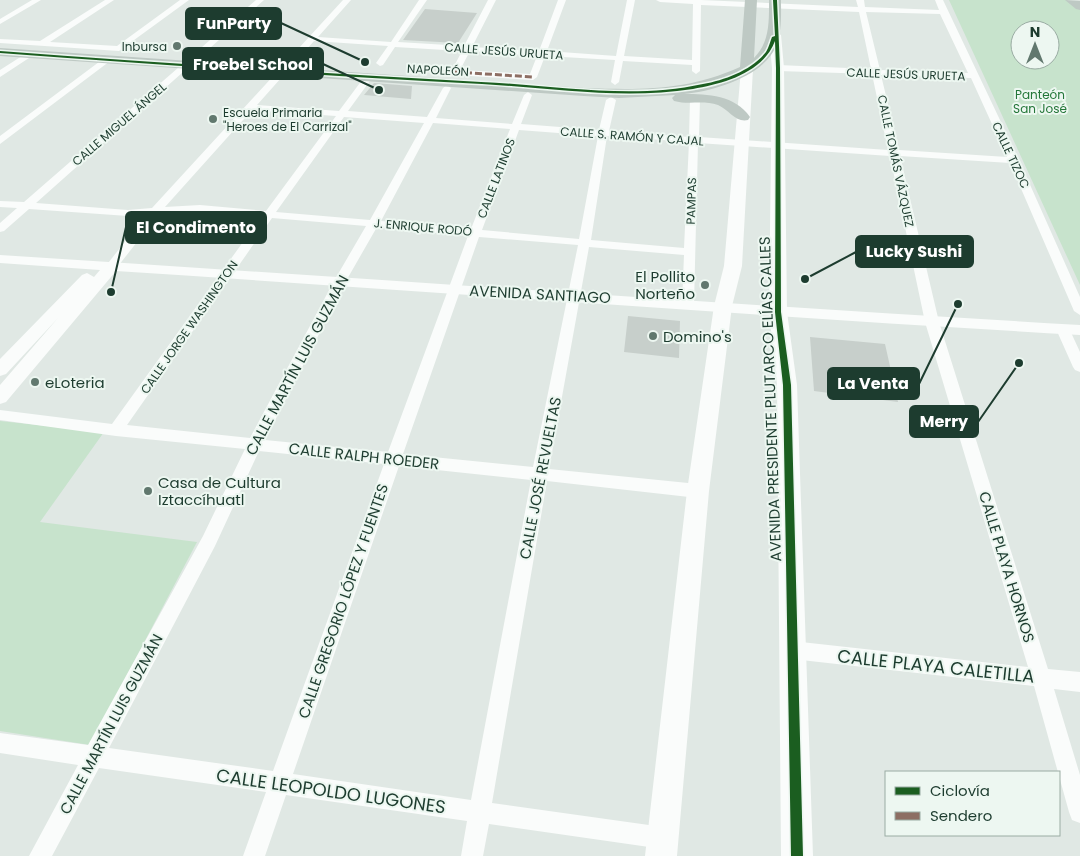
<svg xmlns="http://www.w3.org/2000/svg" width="1080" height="856" font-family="Poppins,sans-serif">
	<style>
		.green { fill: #c7e3cc; fill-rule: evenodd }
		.building { fill: #c7cfcb }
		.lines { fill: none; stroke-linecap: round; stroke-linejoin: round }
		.minor { fill: #fafcfb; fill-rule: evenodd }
		.tertiary { fill: #fafcfb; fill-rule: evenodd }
		.secondary { fill: #fafcfb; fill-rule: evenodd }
		.primary { fill: #bec9c4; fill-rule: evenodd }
		.quiet { stroke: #8d6e63; stroke-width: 3; stroke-dasharray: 7 3; stroke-linecap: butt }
		.cycleway-casing { stroke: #edf7f1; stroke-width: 3 }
		.cycleway { fill: #1b5e20; fill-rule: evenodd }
		.poi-dot { fill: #61786e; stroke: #edf7f1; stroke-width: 2 }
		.labels { text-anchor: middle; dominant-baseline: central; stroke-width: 4; stroke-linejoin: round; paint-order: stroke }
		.far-poi-label { font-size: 12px; fill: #1d3c2f; stroke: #edf7f1; text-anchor: end }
		.far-street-label { font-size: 12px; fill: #1d3c2f; stroke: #edf7f1 }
		.far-park-label { font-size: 12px; fill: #237638; stroke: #edf7f1 }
		.poi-label { font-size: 15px; fill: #1d3c2f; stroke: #edf7f1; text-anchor: start }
		.street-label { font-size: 15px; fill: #1d3c2f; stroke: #edf7f1 }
		.near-street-label { font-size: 18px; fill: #1d3c2f; stroke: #edf7f1 }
		.leader { fill: none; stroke: #1d3c2f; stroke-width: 2 }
		.callout-dot { fill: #1d3c2f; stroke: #edf7f1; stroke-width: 2 }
		.callout { fill: #1d3c2f; stroke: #1d3c2f; stroke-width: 2 }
		.callout-label { font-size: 16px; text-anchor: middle; font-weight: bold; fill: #fff }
	</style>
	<rect width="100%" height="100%" fill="#e0e8e4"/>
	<!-- green -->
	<path class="green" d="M 949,0 L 1067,0 L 1080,9 L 1080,285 ZM 1020,30 L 1050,30 L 1050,60 L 1020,60 Z
		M 0,421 L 104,432 L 40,522 L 197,542 L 90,745 L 0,731 Z"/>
	<!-- building -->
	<path class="building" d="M 425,9 L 477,13 L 458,43 L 403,40 Z
		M 374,83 L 412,86 L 411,99 L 364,95 Z
		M 628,316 L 680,321 L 679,358 L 624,352 Z
		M 810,337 L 885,344 L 898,402 L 814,391 Z"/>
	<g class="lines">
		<!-- minor -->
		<path class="minor" d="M 32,0 L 41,0 L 0,24 L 0,19 Z
			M 105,0 L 114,0 L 50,42 L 117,46 L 180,0 L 189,0 L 119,51 L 0,43 L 0,39 L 40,41 Z
			M 256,0 L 264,0 L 36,203 L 128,210 L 152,208 L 343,0 L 351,0 L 318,37 L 391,42 L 419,0 L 427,0 L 398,42 L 464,46 L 488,0 L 496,0 L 472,47 L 539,51 L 558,0 L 566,0 L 547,51 L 616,56 L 627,0 L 635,0 L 624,56 L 692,60 L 693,4 L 660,2 L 656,0 L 701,0 L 858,7 L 856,0 L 864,0 L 865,7 L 939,10 L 935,0 L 943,0 L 1019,160 L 1080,297 L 1080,315 L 1074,311 L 1010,163 L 900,156 L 939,322 L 1048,669 L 1080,672 L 1080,692 L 1054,689 L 1080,775 L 1080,823 L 1072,820 L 1069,812 L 1034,686 L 792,659 L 785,656 L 782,650 L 785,644 L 792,641 L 1028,667 L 925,322 L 890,156 L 698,143 L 694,304 L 688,308 L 682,304 L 684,255 L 589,247 L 549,469 L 698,484 L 704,486 L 706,491 L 704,496 L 698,498 L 547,481 L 492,803 L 663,827 L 671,830 L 674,838 L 671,846 L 663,849 L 489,824 L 483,856 L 461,856 L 467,821 L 286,795 L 265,856 L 243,856 L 266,792 L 99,768 L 52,856 L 29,856 L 78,765 L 0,753 L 0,733 L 88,745 L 203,536 L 245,449 L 116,436 L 0,420 L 0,410 L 112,424 L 261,217 L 200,211 L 159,214 L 115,270 L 111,271 L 105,267 L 146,215 L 128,216 L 29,209 L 4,231 L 0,232 L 0,223 L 17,208 L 0,207 L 0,201 L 24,202 ZM 701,5 L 859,12 L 871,69 L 778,65 L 774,68 L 778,71 L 872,74 L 888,150 L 699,137 L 700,99 L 695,96 L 690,99 L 689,137 L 609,131 L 616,100 L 611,97 L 606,100 L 599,130 L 521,124 L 532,95 L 528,92 L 524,95 L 512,124 L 436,118 L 451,88 L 447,85 L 443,88 L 427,117 L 348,111 L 372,78 L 368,75 L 365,76 L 339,111 L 257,105 L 314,41 L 388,46 L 376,63 L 380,66 L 383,65 L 395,47 L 462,51 L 451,72 L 455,75 L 533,80 L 537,77 L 545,56 L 615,60 L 611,82 L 615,85 L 619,82 L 623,61 L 692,65 L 692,71 L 696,74 L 700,71 ZM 866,12 L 940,14 L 968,73 L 880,70 ZM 470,51 L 537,56 L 530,74 L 460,70 ZM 881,75 L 971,78 L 1007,157 L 899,150 ZM 252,110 L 336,116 L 266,211 L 200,205 L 165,207 ZM 344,117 L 424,123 L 370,220 L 276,212 ZM 433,123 L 510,129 L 471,229 L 381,221 ZM 519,130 L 598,136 L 579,239 L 482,230 ZM 607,136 L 689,142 L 684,248 L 591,240 ZM 272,218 L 366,226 L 334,281 L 250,438 L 127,425 ZM 377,227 L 468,236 L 388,452 L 265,440 L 346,281 ZM 479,237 L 578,245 L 533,467 L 403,454 ZM 259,451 L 384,464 L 273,771 L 109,748 L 215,546 ZM 399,466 L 531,480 L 471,800 L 293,774 Z
			M 22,56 L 29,58 L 0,77 L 0,70 Z
			M 103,59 L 110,61 L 0,144 L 0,136 Z
			M 1063,325 L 1068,326 L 1080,352 L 1080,372 L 1075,370 L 1073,367 L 1056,329 L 1058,326 Z"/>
		<!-- tertiary -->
		<path class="tertiary" d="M 0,255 C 360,278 720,304 1080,325 L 1080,335 C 758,316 437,292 116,271 L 6,402 L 0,404 L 0,385 L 58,318 L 6,374 L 0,376 L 0,359 L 82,275 L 87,273 L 94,277 L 100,270 L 0,263 Z"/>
		<!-- secondary -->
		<path class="secondary" d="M 775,32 L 781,35 L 784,68 L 787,312 L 797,385 L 813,856 L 781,856 L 777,385 L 769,312 L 772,68 L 769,35 Z
			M 747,65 L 753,69 L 742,266 L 732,306 L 709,491 L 677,856 L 645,856 L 687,491 L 714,306 L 724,266 L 741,69 Z"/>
		<!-- primary -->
		<path class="primary" d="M 745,0 L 757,0 L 754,58 C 770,42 769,21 769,0 L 781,0 C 781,15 782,32 776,46 C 764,76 714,91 684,94 C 708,94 735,95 750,117 L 748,120 C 736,123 729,110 718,105 C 704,100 688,105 674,101 L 672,98 L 675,95 L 619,98 L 584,96 L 0,56 L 0,48 L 584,88 C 641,90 687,91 740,67 Z
			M 1065,0 L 1080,1 L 1080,10 L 1076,9 Z"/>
		<!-- quiet -->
		<path class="quiet" d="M 455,72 L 533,77"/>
		<!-- cycleway casing -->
		<g class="cycleway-casing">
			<path id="cycleway" d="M 773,0 L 777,0 L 780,68 L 781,312 L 791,385 L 803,856 L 791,856 L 783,385 L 775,312 L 776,68 L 775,41 C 763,73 723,84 693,89 C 622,100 552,88 482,84 C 321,76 161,65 0,53 L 0,51 C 160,63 321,73 481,82 C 555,85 630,100 703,84 C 725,80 752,70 766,52 C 769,47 770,42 772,37 L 775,36 Z"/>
		</g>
		<!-- cycleway -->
		<use href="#cycleway" class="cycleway"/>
	</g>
	<!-- markers -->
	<g class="poi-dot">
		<circle cx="177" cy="46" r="5"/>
		<circle cx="213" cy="119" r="5"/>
		<circle cx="705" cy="285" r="5"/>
		<circle cx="653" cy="336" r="5"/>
		<circle cx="35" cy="382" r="5"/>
		<circle cx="148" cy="491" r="5"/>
	</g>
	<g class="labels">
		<!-- far-poi labels -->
		<g class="far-poi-label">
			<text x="167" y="46">Inbursa</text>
			<text x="223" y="112" text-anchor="start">Escuela Primaria<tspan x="223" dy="14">"Heroes de El Carrizal"</tspan></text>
		</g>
		<!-- far-street labels -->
		<g class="far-street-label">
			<text transform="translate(504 51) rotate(4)">CALLE JESÚS URUETA</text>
			<text transform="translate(438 70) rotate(3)">NAPOLEÓN</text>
			<text transform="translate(906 74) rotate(2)">CALLE JESÚS URUETA</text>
			<text transform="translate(119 124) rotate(-41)">CALLE MIGUEL ÁNGEL</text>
			<text transform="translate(632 136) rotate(4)">CALLE S. RAMÓN Y CAJAL</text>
			<text transform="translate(1011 155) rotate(65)">CALLE TIZOC</text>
			<text transform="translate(896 161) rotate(78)">CALLE TOMÁS VÁZQUEZ</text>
			<text transform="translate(496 178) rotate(-69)">CALLE LATINOS</text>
			<text transform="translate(691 201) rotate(-88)">PAMPAS</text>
			<text transform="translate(423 227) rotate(5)">J. ENRIQUE RODÓ</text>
			<text transform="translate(189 327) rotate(-55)">CALLE JORGE WASHINGTON</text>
		</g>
		<!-- far-park labels -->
		<g class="far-park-label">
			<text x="1040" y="94">Panteón<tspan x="1040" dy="14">San José</tspan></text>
		</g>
		<!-- poi labels -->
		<g class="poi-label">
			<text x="695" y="276" text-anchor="end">El Pollito<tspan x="695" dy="17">Norteño</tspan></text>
			<text x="663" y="336">Domino's</text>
			<text x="45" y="382">eLoteria</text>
			<text x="158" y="482">Casa de Cultura<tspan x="158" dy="17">Iztaccíhuatl</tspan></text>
		</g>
		<!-- street labels -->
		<g class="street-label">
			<text transform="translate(540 294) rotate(3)">AVENIDA SANTIAGO</text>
			<text transform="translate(297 365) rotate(-62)">CALLE MARTÍN LUIS GUZMÁN</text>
			<text transform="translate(770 399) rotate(-92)">AVENIDA PRESIDENTE PLUTARCO ELÍAS CALLES</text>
			<text transform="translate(364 456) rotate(6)">CALLE RALPH ROEDER</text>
			<text transform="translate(540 478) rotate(-79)">CALLE JOSÉ REVUELTAS</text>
			<text transform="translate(1007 567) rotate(73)">CALLE PLAYA HORNOS</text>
			<text transform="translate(343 601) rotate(-71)">CALLE GREGORIO LÓPEZ Y FUENTES</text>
			<text transform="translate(111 724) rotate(-62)">CALLE MARTÍN LUIS GUZMÁN</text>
		</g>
		<!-- near-street labels -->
		<g class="near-street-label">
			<text transform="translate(936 666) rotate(6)">CALLE PLAYA CALETILLA</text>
			<text transform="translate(331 791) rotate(8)">CALLE LEOPOLDO LUGONES</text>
		</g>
	</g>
	<!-- callouts -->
	<path class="leader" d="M365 62L281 23M379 90L323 64M111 292L126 227M805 279L856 252M958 304L919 384M1019 363L978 422"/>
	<g class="callout-dot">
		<circle cx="365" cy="62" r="5"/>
		<circle cx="379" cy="90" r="5"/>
		<circle cx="111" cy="292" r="5"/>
		<circle cx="805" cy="279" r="5"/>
		<circle cx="958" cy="304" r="5"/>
		<circle cx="1019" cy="363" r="5"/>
	</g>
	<g class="callout">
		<rect x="186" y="8" width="95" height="31" rx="5"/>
		<rect x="183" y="48" width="140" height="31" rx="5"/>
		<rect x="126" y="212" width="140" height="31" rx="5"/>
		<rect x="856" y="236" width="117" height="31" rx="5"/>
		<rect x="828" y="368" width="91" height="31" rx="5"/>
		<rect x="910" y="406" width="68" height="31" rx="5"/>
	</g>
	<g class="callout-label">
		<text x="234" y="29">FunParty</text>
		<text x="253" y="70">Froebel School</text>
		<text x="196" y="233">El Condimento</text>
		<text x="914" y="257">Lucky Sushi</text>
		<text x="873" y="389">La Venta</text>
		<text x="944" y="427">Merry</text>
	</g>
	<!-- legend -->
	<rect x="885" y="771" width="175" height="65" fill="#edf7f1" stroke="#9aaca3"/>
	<rect x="895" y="787" width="25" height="8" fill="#1b5e20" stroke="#9aaca3"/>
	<text x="930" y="796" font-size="15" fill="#1d3c2f">Ciclovía</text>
	<rect x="895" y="812" width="25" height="8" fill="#8d6e63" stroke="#9aaca3"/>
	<text x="930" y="821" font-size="15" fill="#1d3c2f">Sendero</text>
	<!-- north arrow -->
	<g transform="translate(1035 45)"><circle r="24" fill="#edf7f1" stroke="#9aaca3"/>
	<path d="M0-4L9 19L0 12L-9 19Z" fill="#61786e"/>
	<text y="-8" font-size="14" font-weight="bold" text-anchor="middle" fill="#1d3c2f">N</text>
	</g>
</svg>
